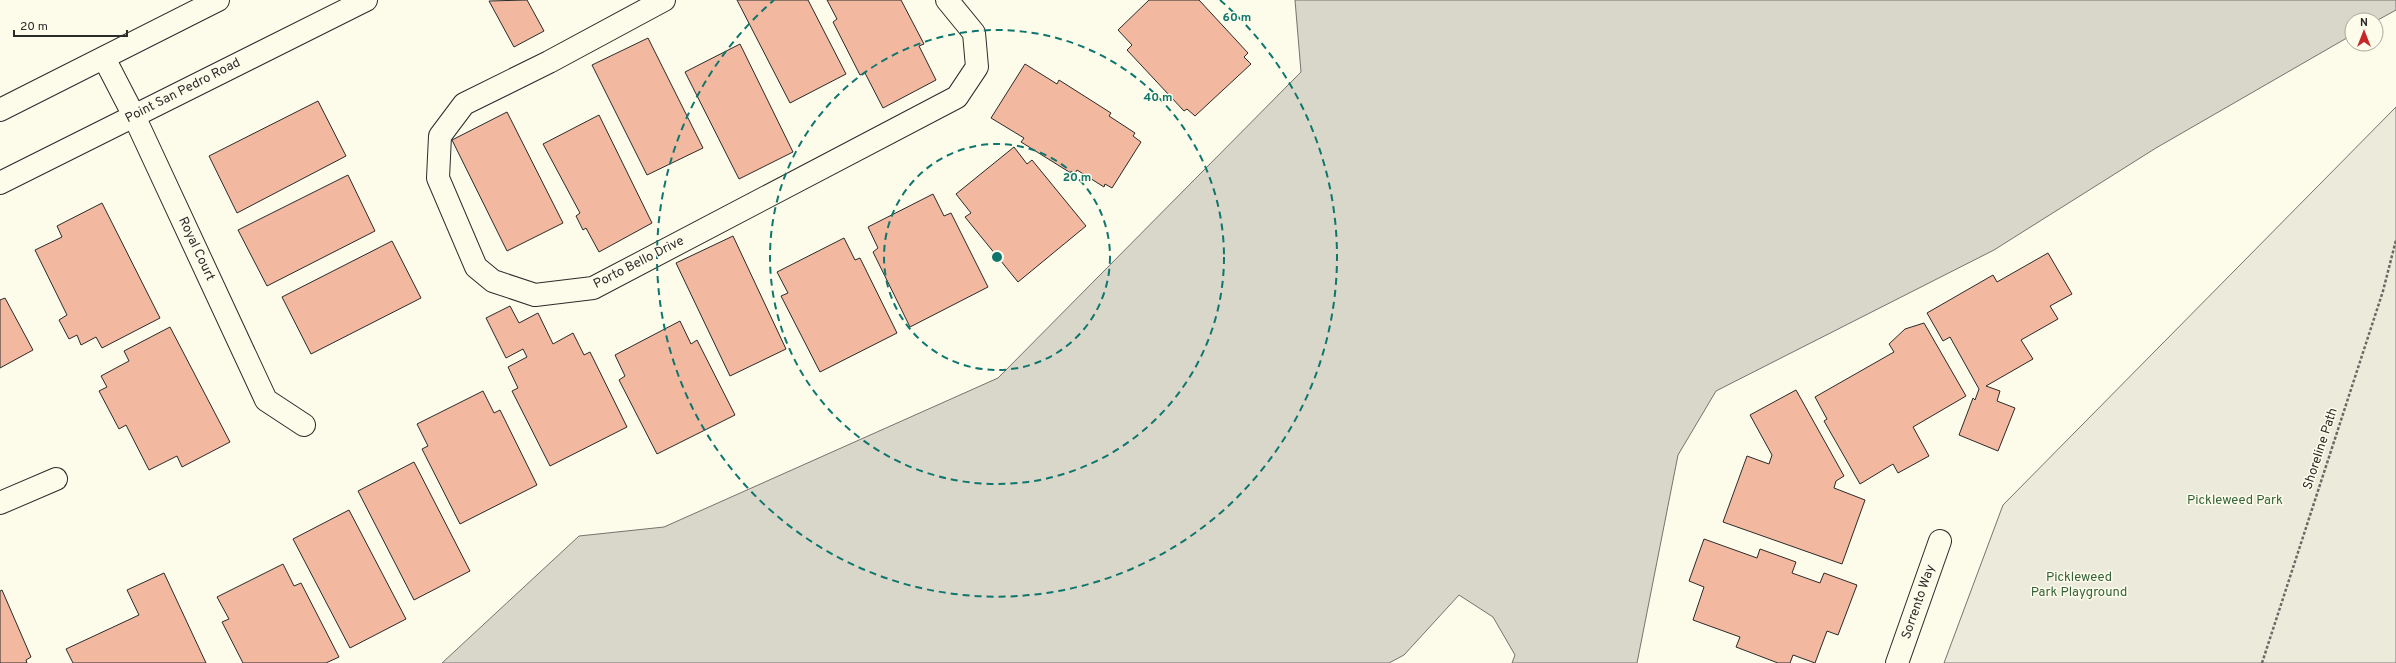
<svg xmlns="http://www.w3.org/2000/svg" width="2396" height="663" font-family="Overpass,sans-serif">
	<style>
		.green { fill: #ecebdb; stroke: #74746e }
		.water { fill: #d8d7c9; stroke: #74746e }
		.building { fill: #f2b8a0; stroke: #2b2b2b }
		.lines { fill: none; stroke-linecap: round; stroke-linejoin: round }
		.minor-casing { stroke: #2b2b2b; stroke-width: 24 }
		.secondary-casing { stroke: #2b2b2b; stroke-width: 24 }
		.path { stroke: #6a6964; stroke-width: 2.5; stroke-dasharray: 3 2; stroke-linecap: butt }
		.minor { stroke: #fdfbea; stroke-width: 22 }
		.secondary { stroke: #fdfbea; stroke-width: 22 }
		.ring { fill: none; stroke: #0f766e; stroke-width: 2; stroke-dasharray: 7 5 }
		.labels { text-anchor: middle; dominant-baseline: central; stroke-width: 3; stroke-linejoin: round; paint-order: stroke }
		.street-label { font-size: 13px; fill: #2b2b2b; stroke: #fdfbea }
		.park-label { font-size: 13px; fill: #34623c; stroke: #fdfbea }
		.centre { fill: #0f766e; stroke: #fdfbea; stroke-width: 2 }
		.ring-label { font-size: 12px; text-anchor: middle; font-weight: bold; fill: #0f766e; stroke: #fdfbea; stroke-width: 3; stroke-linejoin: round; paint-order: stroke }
	</style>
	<rect width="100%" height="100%" fill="#fdfbea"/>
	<!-- green -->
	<path class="green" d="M 2396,107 L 2396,663 L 1944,663 L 2003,505 Z"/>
	<!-- water -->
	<path class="water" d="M 1295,0 L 2396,0 L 2396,10 L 2376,21 L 2352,20 L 2352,35 L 2156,148 L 1994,250 L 1716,391 L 1678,455 L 1637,663 L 1512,663 L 1515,655 L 1493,617 L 1459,595 L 1404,655 L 1389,663 L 442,663 L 579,536 L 664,527 L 998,378 L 1301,72 Z"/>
	<!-- building -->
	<path class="building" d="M 527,0 L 544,31 L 514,47 L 489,1 Z
		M 737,0 L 808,0 L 846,74 L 790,103 Z
		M 827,0 L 901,0 L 924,44 L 919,46 L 936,80 L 883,108 L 865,73 L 860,75 L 833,22 L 837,19 Z
		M 1149,0 L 1199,0 L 1248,53 L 1244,57 L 1251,64 L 1195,116 L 1187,109 L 1184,111 L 1127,50 L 1132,45 L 1118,30 Z
		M 648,38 L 703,148 L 647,175 L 592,65 Z
		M 740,44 L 793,152 L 739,179 L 685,72 Z
		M 1025,64 L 1057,84 L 1059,80 L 1111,113 L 1109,116 L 1135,133 L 1133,136 L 1141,142 L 1112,188 L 1105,184 L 1104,187 L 1077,170 L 1074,175 L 1021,142 L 1024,138 L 991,118 Z
		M 318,101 L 346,156 L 237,213 L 209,156 Z
		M 507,112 L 563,223 L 507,251 L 452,140 Z
		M 599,115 L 652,223 L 599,252 L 586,228 L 583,230 L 576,216 L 580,213 L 543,144 Z
		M 1014,147 L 1027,164 L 1032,160 L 1086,226 L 1018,282 L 965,217 L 971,213 L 956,194 Z
		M 348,175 L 375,231 L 267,286 L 238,230 Z
		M 933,194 L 944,216 L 951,213 L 988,287 L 910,327 L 873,252 L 878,248 L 868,227 Z
		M 102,203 L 160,318 L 102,348 L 96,337 L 81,345 L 77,335 L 69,339 L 59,320 L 67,315 L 35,250 L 62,237 L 57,226 Z
		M 733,236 L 786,349 L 730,376 L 676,263 Z
		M 844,238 L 855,260 L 860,258 L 897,333 L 820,372 L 781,296 L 788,293 L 777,272 Z
		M 392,241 L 421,298 L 311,354 L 282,297 Z
		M 2048,253 L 2072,294 L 2050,306 L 2058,319 L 2021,340 L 2033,359 L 1986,386 L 2000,391 L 1997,401 L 2015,408 L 1998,451 L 1959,435 L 1973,398 L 1975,400 L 1979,389 L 1950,337 L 1943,341 L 1927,313 L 1993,275 L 1997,282 Z
		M 5,298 L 33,350 L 0,368 L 0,300 Z
		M 510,306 L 519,323 L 538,313 L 553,344 L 573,333 L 584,355 L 590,352 L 627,427 L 550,466 L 512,391 L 518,388 L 508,367 L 527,357 L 523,349 L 506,358 L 486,318 Z
		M 680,321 L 691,344 L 697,340 L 735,415 L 657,454 L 619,380 L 625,376 L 615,355 Z
		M 1924,323 L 1966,396 L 1913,427 L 1929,456 L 1898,473 L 1893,464 L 1860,484 L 1824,421 L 1827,419 L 1815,397 L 1894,352 L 1889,344 L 1905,329 Z
		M 170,327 L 230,442 L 182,467 L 177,456 L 149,470 L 126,425 L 119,429 L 99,391 L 107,387 L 101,376 L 129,361 L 124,351 Z
		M 1796,390 L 1844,476 L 1836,481 L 1834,488 L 1865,500 L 1842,564 L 1723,522 L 1747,456 L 1769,464 L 1772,455 L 1750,415 Z
		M 483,391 L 494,413 L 500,410 L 537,485 L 460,524 L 422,449 L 428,446 L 417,424 Z
		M 414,462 L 470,571 L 414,600 L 358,491 Z
		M 349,510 L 406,619 L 350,648 L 293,539 Z
		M 1704,539 L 1757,558 L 1760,549 L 1796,562 L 1792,573 L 1820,583 L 1824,573 L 1857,585 L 1838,635 L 1827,631 L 1815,663 L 1793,655 L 1790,663 L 1778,663 L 1736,647 L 1740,637 L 1693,620 L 1704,587 L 1689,581 Z
		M 283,564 L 294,586 L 301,583 L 339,657 L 326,663 L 243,663 L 222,622 L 229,619 L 217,597 Z
		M 164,573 L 206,663 L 73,663 L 66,649 L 139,615 L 127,590 Z
		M 2,590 L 31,657 L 26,660 L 27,663 L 0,663 L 0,591 Z"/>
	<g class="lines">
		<!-- minor casing -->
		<g class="minor-casing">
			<path id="minor" d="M 664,0 L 549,62 L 464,104 L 440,136 L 438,178 L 476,267 L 493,281 L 535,295 L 593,288 L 957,97 L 977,67 L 974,33 L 947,0
				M 104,58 L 134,116 L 266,400 L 304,425
				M 0,503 L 56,479
				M 1897,663 L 1940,541"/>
		</g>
		<!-- secondary casing -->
		<g class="secondary-casing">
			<path id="secondary" d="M 0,110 L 218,0
				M 0,183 L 366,0"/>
		</g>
		<!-- path -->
		<path class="path" d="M 2262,663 L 2383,291 L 2396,240"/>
		<!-- minor -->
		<use href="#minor" class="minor"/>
		<!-- secondary -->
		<use href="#secondary" class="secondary"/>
	</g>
	<!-- distance rings -->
	<g class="ring">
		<circle cx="997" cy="257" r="113"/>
		<circle cx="997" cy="257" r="227"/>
		<path d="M1220 0A340 340 0 1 1 774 0"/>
	</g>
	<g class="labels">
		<!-- street labels -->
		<g class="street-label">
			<text transform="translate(183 91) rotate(-27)">Point San Pedro Road</text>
			<text transform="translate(196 249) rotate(65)">Royal Court</text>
			<text transform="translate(639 263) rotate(-27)">Porto Bello Drive</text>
			<text transform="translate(2321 449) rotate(-72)">Shoreline Path</text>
			<text transform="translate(1919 602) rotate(-71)">Sorrento Way</text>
		</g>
		<!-- park labels -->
		<g class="park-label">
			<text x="2235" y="501">Pickleweed Park</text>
			<text x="2079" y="578">Pickleweed<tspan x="2079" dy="15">Park Playground</tspan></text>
		</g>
	</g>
	<circle cx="997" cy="257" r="6" class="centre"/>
	<g class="ring-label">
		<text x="1237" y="21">60 m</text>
		<text x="1158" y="101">40 m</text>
		<text x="1077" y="181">20 m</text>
	</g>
	<!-- north arrow -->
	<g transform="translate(2364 32)"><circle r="19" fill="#fdfbea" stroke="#a9a89e"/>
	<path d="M0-3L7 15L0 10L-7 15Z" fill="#c62828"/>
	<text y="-6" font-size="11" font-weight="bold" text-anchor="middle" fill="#2b2b2b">N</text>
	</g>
	<!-- scale -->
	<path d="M14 30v6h113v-6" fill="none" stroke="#2b2b2b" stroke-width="2"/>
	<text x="20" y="30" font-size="12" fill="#2b2b2b" stroke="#fdfbea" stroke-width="3" paint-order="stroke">20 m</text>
</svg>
